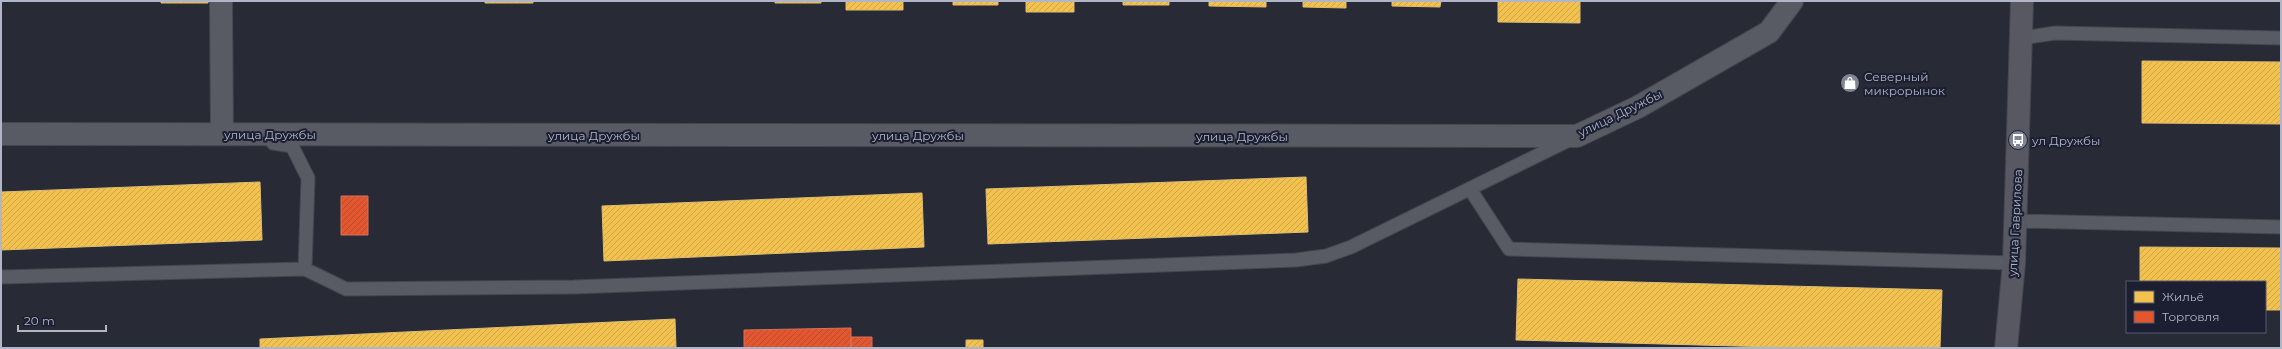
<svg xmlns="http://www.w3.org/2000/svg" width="2282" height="349" font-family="Montserrat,sans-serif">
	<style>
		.homes { fill: url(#homes-hatch); stroke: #debd73 }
		.shops { fill: url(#shops-hatch); stroke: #d5735c }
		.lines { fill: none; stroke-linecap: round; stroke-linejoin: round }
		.lane-casing { stroke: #44464f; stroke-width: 15 }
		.street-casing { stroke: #44464f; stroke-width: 24 }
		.secondary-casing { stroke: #44464f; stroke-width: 24 }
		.lane { stroke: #585a64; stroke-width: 13 }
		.street { stroke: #585a64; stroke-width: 22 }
		.secondary { stroke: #575862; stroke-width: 22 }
		.labels { text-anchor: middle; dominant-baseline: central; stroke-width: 4; stroke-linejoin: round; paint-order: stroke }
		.poi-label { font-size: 12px; fill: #b1b5c8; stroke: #1b1f31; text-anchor: start }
		.street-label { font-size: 12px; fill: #b1b5c8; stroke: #1b1f31 }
	</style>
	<defs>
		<pattern id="homes-hatch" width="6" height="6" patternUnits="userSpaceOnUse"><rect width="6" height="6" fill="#f2c14e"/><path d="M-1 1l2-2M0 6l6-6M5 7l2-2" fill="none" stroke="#cca54a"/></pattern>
		<pattern id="shops-hatch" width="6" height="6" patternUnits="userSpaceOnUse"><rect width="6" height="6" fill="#e4572e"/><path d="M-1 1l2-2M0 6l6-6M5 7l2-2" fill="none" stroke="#b84f32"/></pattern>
	</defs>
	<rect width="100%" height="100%" fill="#282a36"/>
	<!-- homes -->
	<path class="homes" d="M 161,1 L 208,1 L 208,3 L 161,3 Z
		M 485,1 L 533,1 L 533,3 L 485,3 Z
		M 775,1 L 821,1 L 821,3 L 775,3 Z
		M 846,1 L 903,1 L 903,10 L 846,10 Z
		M 953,1 L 998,1 L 998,5 L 953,5 Z
		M 1026,1 L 1074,1 L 1074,12 L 1026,12 Z
		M 1123,1 L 1169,1 L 1169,5 L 1123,5 Z
		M 1209,1 L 1266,1 L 1266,7 L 1209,6 Z
		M 1303,1 L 1346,1 L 1346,8 L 1303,7 Z
		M 1392,1 L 1441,1 L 1440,7 L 1392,6 Z
		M 1498,1 L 1580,1 L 1580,23 L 1498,22 Z
		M 2142,61 L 2281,62 L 2281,124 L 2142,123 Z
		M 1306,177 L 1308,232 L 988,244 L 986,189 Z
		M 260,182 L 262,240 L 1,250 L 1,192 Z
		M 922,193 L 924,247 L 604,261 L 602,206 Z
		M 2140,247 L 2281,248 L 2281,310 L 2265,310 L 2265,282 L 2140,282 Z
		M 1518,279 L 1942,290 L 1940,348 L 1810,348 L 1516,340 Z
		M 675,319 L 676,348 L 260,348 L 260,339 Z
		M 966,340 L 983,340 L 983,348 L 966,348 Z"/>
	<!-- shops -->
	<path class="shops" d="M 341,196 L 368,196 L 368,235 L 341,235 Z
		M 851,328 L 851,348 L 744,348 L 744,330 Z
		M 851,337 L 872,337 L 872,348 L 851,348 Z"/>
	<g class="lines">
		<!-- lane casing -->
		<g class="lane-casing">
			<path id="lane" d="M 2022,38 L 2055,33 L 2281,38
				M 1470,189 L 1509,249 L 2014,263
				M 2016,221 L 2281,227
				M 305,269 L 346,289 L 574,287 L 1296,260 L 1326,256 L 1351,247 L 1571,139
				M 1,277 L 305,269 L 308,178 L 292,146 L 273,143"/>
		</g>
		<!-- street casing -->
		<g class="street-casing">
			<path id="street" d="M 221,1 L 222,134
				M 1,134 L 1577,136 L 1638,107 L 1769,32 L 1792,1"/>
		</g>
		<!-- secondary casing -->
		<g class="secondary-casing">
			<path id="secondary" d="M 2006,348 L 2014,263 L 2022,1"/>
		</g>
		<!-- lane -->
		<use href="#lane" class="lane"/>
		<!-- street -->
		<use href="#street" class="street"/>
		<!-- secondary -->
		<use href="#secondary" class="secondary"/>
	</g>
	<!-- icons -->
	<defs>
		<g id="shop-disc" transform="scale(1)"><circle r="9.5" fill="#818495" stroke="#1b1f31"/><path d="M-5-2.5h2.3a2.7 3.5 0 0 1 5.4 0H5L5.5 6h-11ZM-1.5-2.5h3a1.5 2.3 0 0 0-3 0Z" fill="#fff"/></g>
		<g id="bus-disc" transform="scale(1)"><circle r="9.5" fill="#818495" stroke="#1b1f31"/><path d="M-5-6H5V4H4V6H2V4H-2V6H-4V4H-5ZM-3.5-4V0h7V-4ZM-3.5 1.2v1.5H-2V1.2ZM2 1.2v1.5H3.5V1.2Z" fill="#fff"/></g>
	</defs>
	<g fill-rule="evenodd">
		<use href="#shop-disc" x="1850" y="83"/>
		<use href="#bus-disc" x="2018" y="140"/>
	</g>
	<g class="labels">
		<!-- poi labels -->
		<g class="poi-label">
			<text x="1864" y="76">Северный<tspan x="1864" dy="14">микрорынок</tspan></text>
			<text x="2032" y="140">ул Дружбы</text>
		</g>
		<!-- street labels -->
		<g class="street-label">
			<text transform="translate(1620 113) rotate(-26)">улица Дружбы</text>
			<text x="270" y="134">улица Дружбы</text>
			<text x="594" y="135">улица Дружбы</text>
			<text x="918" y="135">улица Дружбы</text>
			<text x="1242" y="136">улица Дружбы</text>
			<text transform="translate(2015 223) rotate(-87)">улица Гаврилова</text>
		</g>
	</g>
	<!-- border -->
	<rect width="2282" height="349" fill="none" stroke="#b1b5c8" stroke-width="4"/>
	<!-- legend -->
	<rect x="2126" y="281" width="140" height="52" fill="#1b1f31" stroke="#575b6d"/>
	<rect x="2134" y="291" width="20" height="12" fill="#f2c14e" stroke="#575b6d"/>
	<text x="2162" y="301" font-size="12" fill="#b1b5c8">Жильё</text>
	<rect x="2134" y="311" width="20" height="12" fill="#e4572e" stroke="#575b6d"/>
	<text x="2162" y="321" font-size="12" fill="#b1b5c8">Торговля</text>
	<!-- scale -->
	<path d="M18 325v6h88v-6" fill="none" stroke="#b1b5c8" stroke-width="2"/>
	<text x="24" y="325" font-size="12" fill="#b1b5c8" stroke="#1b1f31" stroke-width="3" paint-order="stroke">20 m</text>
</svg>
